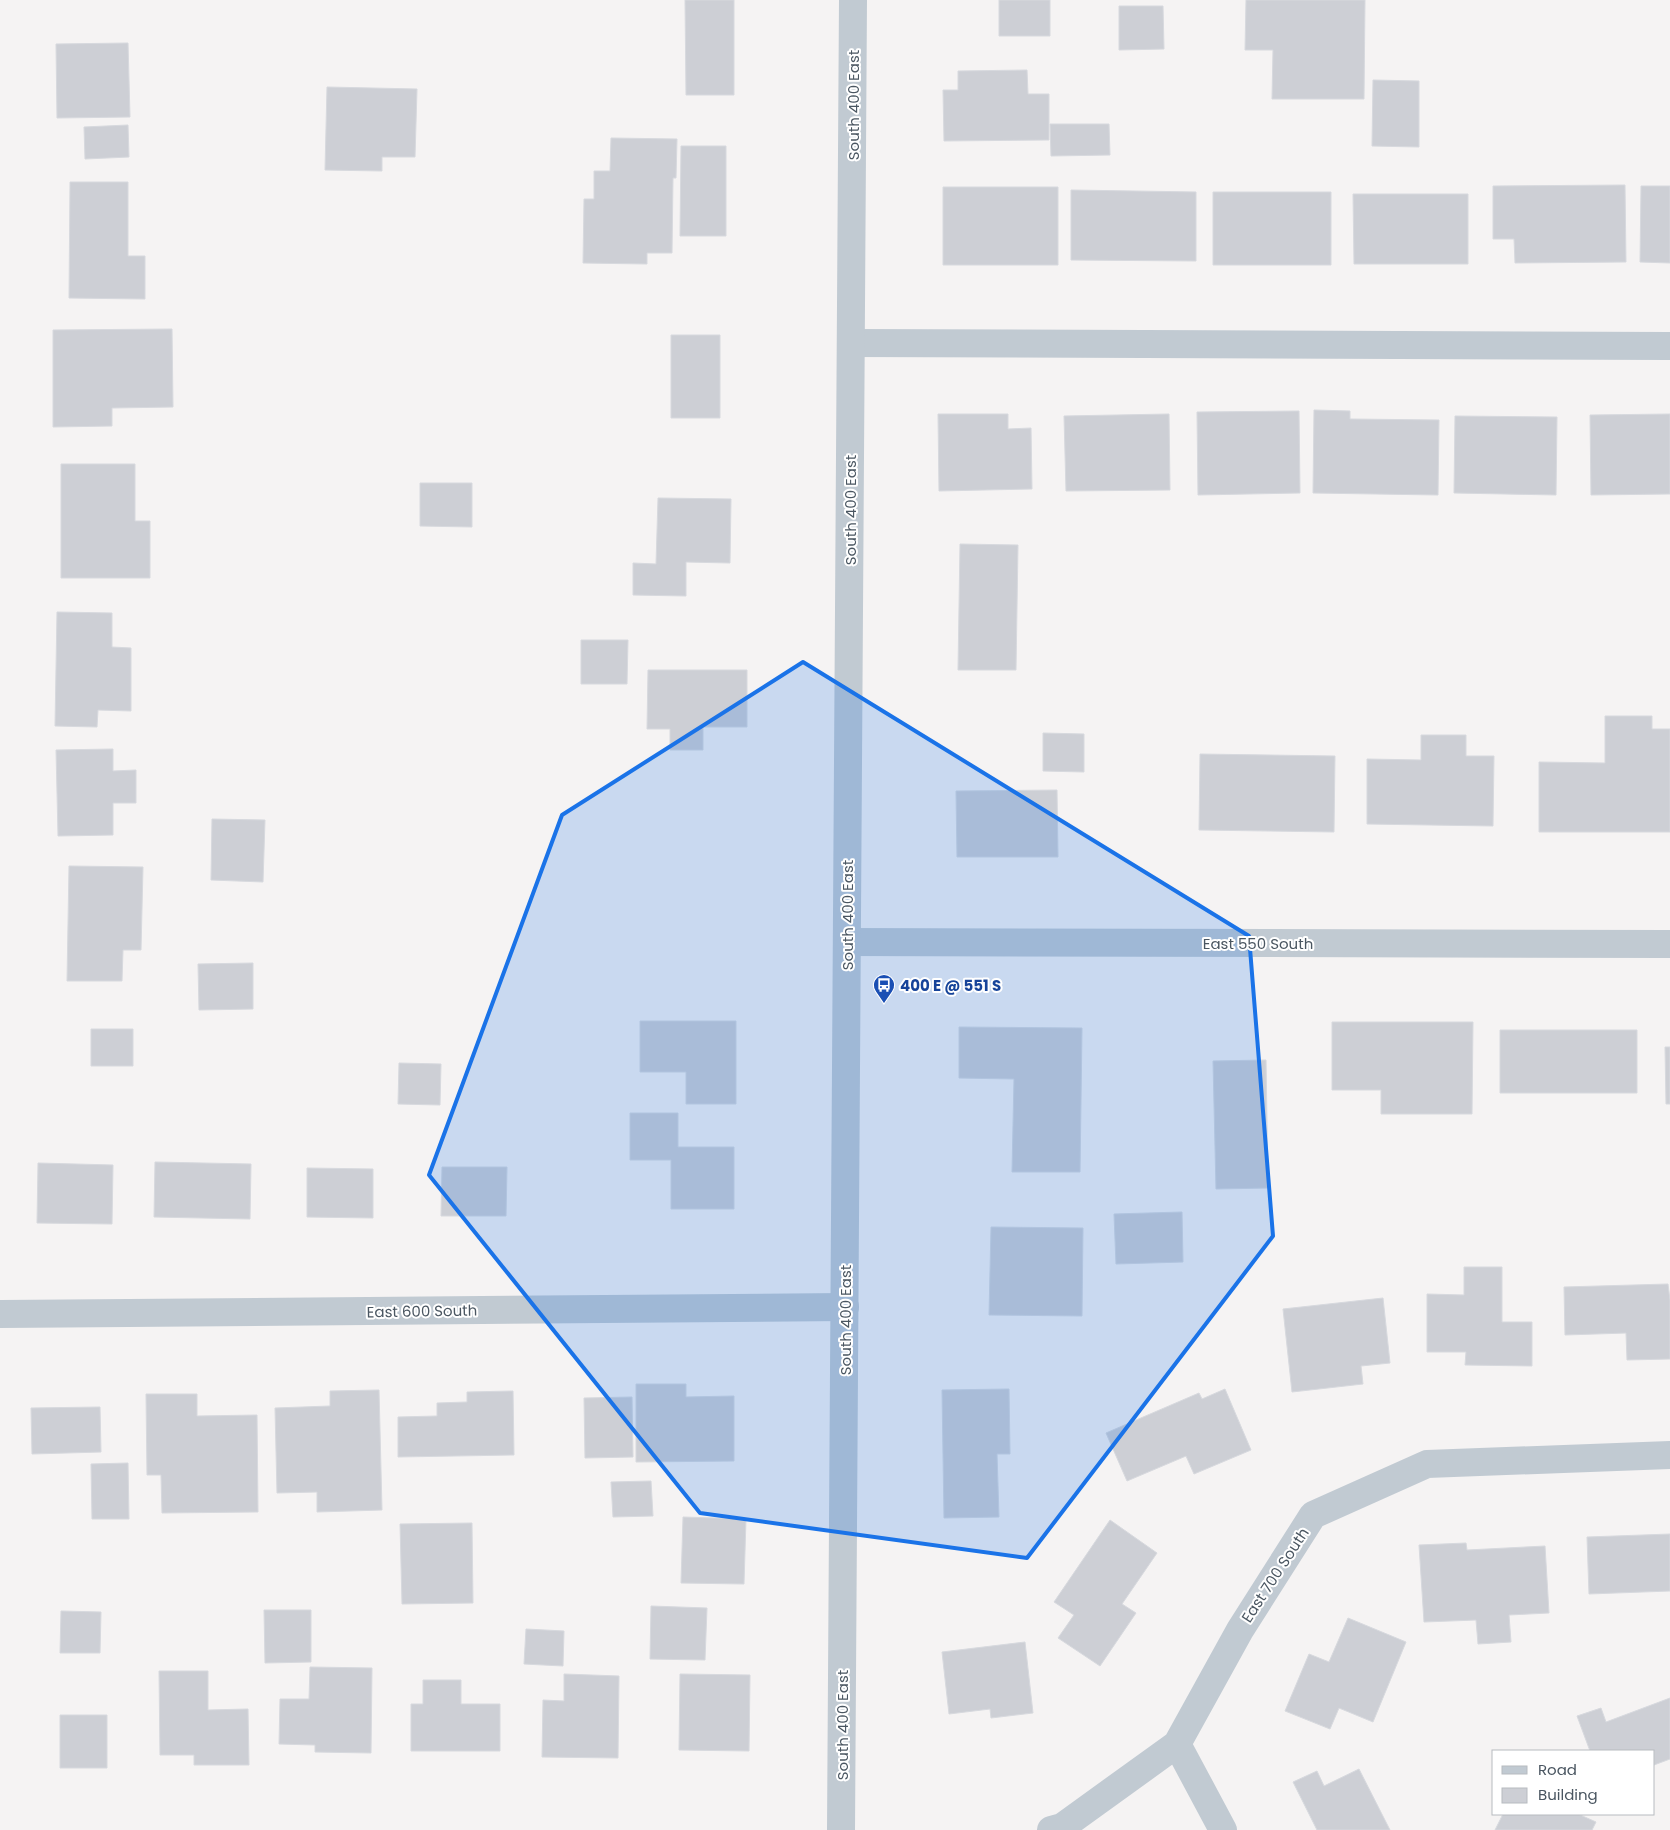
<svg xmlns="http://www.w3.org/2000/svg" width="1670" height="1830" font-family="Poppins,sans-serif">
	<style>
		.building { fill: #cdcfd5; stroke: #d7d9de }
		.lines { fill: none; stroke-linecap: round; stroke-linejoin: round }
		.minor { stroke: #c1cad2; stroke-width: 28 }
		.tertiary { stroke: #c1cad2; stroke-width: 28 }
		.marked { fill: #1a73e8; fill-opacity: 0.2; stroke: #1a73e8; stroke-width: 4; stroke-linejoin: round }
		.labels { text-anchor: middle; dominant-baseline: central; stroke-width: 4; stroke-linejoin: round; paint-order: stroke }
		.street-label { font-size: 15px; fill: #4a5661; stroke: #fff }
		.transit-label { font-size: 15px; font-weight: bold; fill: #164399; stroke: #fff; text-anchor: start }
	</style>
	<rect width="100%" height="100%" fill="#f5f3f3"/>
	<!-- building -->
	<path class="building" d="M 685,0 L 734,0 L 734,95 L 686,95 Z
		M 999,0 L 1050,0 L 1050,36 L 999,36 Z
		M 1246,0 L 1365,0 L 1364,99 L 1272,99 L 1273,50 L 1245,50 Z
		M 1119,6 L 1163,6 L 1164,49 L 1119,50 Z
		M 128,43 L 130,117 L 57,118 L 56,44 Z
		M 1027,70 L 1028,94 L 1049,94 L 1049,140 L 944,141 L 943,90 L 958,90 L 958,71 Z
		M 1373,80 L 1419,81 L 1419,147 L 1372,146 Z
		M 327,87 L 417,89 L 415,157 L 382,157 L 382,171 L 325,170 Z
		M 1050,124 L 1109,124 L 1110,155 L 1051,156 Z
		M 128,125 L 129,157 L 85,159 L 84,127 Z
		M 611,138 L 677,139 L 676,178 L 673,178 L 672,253 L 647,253 L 647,264 L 583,263 L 584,199 L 594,199 L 594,171 L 610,171 Z
		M 681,146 L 726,146 L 726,236 L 680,236 Z
		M 70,182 L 128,182 L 128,256 L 145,256 L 145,299 L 69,298 Z
		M 1625,185 L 1626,262 L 1515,263 L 1514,239 L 1493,239 L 1493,186 Z
		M 1641,186 L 1670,186 L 1670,263 L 1640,262 Z
		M 943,187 L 1058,187 L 1058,265 L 943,265 Z
		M 1071,190 L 1196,192 L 1196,261 L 1071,260 Z
		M 1213,192 L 1331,192 L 1331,265 L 1213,265 Z
		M 1353,194 L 1468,194 L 1468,264 L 1354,264 Z
		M 172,329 L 173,407 L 112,408 L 112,426 L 53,427 L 53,330 Z
		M 671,335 L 720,335 L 720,418 L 671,418 Z
		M 1314,410 L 1350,411 L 1350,419 L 1439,420 L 1438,495 L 1313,493 Z
		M 1299,411 L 1300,493 L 1198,495 L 1197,412 Z
		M 938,414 L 1008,414 L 1008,429 L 1031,428 L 1032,489 L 939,491 Z
		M 1169,414 L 1170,490 L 1066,491 L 1064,416 Z
		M 1670,414 L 1670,494 L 1591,495 L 1590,415 Z
		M 1455,416 L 1557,417 L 1556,495 L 1454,493 Z
		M 61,464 L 135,464 L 135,521 L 150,521 L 150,578 L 61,578 Z
		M 420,483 L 472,483 L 472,527 L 420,526 Z
		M 658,498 L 731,499 L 730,563 L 686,562 L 686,596 L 633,595 L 633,563 L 656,564 Z
		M 960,544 L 1018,545 L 1016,670 L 958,670 Z
		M 57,612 L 112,613 L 112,647 L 131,648 L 131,711 L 98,710 L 97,727 L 55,726 Z
		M 581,640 L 628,640 L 627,684 L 581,684 Z
		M 648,670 L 747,670 L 747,727 L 703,727 L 703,750 L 670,750 L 670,729 L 647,729 Z
		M 1605,716 L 1652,716 L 1652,729 L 1670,729 L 1670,832 L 1539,832 L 1539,762 L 1605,763 Z
		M 1043,733 L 1084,734 L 1084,772 L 1043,771 Z
		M 1421,735 L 1466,735 L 1466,756 L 1494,756 L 1493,826 L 1367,824 L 1367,759 L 1421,760 Z
		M 113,749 L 113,771 L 136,770 L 136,803 L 113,803 L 113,835 L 58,836 L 56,750 Z
		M 1200,754 L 1335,756 L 1334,832 L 1199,830 Z
		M 1057,790 L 1058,857 L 957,857 L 956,791 Z
		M 212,819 L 265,820 L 263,882 L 211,880 Z
		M 69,866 L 143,867 L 141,950 L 123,950 L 122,981 L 67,981 Z
		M 253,963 L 253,1009 L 199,1010 L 198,964 Z
		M 640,1021 L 736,1021 L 736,1104 L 686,1104 L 686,1072 L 640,1072 Z
		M 1332,1022 L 1473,1022 L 1472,1114 L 1381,1114 L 1381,1090 L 1332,1090 Z
		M 959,1027 L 1082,1028 L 1080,1172 L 1012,1172 L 1014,1079 L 959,1078 Z
		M 91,1029 L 133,1029 L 133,1066 L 91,1066 Z
		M 1500,1030 L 1637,1030 L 1637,1093 L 1500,1093 Z
		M 1665,1047 L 1670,1047 L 1670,1104 L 1666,1104 Z
		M 1266,1060 L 1268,1188 L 1216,1189 L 1213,1061 Z
		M 399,1063 L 441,1064 L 440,1105 L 398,1104 Z
		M 630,1113 L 678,1113 L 678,1147 L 734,1147 L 734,1209 L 671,1209 L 671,1160 L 630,1160 Z
		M 155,1162 L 251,1164 L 250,1219 L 154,1217 Z
		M 38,1163 L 113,1165 L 112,1224 L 37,1223 Z
		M 442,1167 L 507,1167 L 506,1216 L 441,1216 Z
		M 307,1168 L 373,1169 L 373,1218 L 307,1217 Z
		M 1182,1212 L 1183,1262 L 1116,1264 L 1114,1214 Z
		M 991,1227 L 1083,1228 L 1082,1316 L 989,1315 Z
		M 1464,1267 L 1502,1267 L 1502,1322 L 1532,1322 L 1532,1366 L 1465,1365 L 1466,1352 L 1427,1352 L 1427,1294 L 1464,1295 Z
		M 1668,1284 L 1670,1300 L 1670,1359 L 1627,1360 L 1626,1333 L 1565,1335 L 1564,1287 Z
		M 1383,1298 L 1390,1363 L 1361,1366 L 1363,1384 L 1292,1392 L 1283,1309 Z
		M 636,1384 L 686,1384 L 686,1397 L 734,1396 L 734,1461 L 636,1462 Z
		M 1009,1389 L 1010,1454 L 997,1454 L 999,1517 L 944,1518 L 942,1390 Z
		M 1225,1389 L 1251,1450 L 1194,1474 L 1186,1456 L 1127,1481 L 1106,1433 L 1199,1393 L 1202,1399 Z
		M 379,1390 L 382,1510 L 317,1512 L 317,1492 L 277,1493 L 275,1408 L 330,1406 L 330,1391 Z
		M 513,1391 L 514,1455 L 398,1457 L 398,1417 L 437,1416 L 437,1403 L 467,1402 L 467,1392 Z
		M 146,1394 L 197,1394 L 197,1416 L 257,1415 L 258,1512 L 162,1513 L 161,1475 L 147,1475 Z
		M 632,1397 L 633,1457 L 585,1458 L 584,1398 Z
		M 100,1407 L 101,1452 L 32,1454 L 31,1408 Z
		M 128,1463 L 129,1519 L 92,1519 L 91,1464 Z
		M 651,1481 L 653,1516 L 613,1517 L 611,1482 Z
		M 683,1517 L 746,1519 L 744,1584 L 681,1583 Z
		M 1110,1520 L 1157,1553 L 1122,1604 L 1136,1613 L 1100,1666 L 1058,1638 L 1074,1615 L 1054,1602 Z
		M 472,1523 L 473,1603 L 402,1604 L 400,1524 Z
		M 1670,1534 L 1670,1591 L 1589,1594 L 1587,1537 Z
		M 1466,1543 L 1467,1550 L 1545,1546 L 1549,1613 L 1509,1615 L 1511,1642 L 1478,1644 L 1476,1620 L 1424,1622 L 1419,1545 Z
		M 651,1606 L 707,1608 L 705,1660 L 650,1659 Z
		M 264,1610 L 311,1610 L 311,1662 L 265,1663 Z
		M 61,1611 L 101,1612 L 100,1653 L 60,1653 Z
		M 1348,1618 L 1406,1642 L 1373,1722 L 1339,1708 L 1330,1729 L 1285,1711 L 1309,1654 L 1329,1662 Z
		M 526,1629 L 564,1631 L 563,1666 L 524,1664 Z
		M 1025,1642 L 1033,1713 L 991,1718 L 990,1709 L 949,1714 L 942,1652 Z
		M 310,1667 L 372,1668 L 371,1753 L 315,1752 L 315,1745 L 279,1744 L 280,1699 L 309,1699 Z
		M 159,1671 L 208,1671 L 208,1710 L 248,1709 L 249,1765 L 194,1765 L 194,1755 L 160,1755 Z
		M 564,1674 L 619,1676 L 618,1758 L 542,1757 L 543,1700 L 564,1701 Z
		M 680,1674 L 750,1675 L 749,1751 L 679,1750 Z
		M 423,1680 L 461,1680 L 461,1704 L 500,1704 L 500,1751 L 411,1751 L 411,1704 L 423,1704 Z
		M 1670,1698 L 1670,1759 L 1654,1765 L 1654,1751 L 1590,1751 L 1577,1716 L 1601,1708 L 1606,1722 Z
		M 60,1715 L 107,1715 L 107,1768 L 60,1768 Z
		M 1359,1769 L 1390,1830 L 1317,1830 L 1293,1782 L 1317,1771 L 1324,1786 Z
		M 1503,1814 L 1578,1814 L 1596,1822 L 1592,1830 L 1495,1830 Z"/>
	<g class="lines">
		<!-- minor -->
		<path class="minor" d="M 851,343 L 1670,346
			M 847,942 L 1670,944
			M 0,1314 L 845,1307
			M 1177,1744 L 1223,1830
			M 1051,1830 L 1062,1827 L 1177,1744 L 1240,1630 L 1313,1515 L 1427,1464 L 1670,1455"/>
		<!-- tertiary -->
		<path class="tertiary" d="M 841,1830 L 853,0"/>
	</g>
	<!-- marked area -->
	<path class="marked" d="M 803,662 L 1249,936 L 1273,1236 L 1027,1558 L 700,1513 L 429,1175 L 562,815 Z"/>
	<!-- icons -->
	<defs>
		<g id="bus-pin" transform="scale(1.125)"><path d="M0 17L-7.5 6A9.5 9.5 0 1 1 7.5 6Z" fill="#1a4fb4" stroke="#fff"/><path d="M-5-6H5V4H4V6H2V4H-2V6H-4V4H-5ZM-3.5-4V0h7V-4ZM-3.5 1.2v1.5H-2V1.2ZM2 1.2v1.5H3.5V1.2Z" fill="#fff"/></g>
	</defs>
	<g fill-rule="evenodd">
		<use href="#bus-pin" x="884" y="985"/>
	</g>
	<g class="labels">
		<!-- street labels -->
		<g class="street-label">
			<text transform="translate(853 105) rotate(-90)">South 400 East</text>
			<text transform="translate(850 510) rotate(-90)">South 400 East</text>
			<text transform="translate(847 915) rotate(-90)">South 400 East</text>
			<text x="1258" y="943">East 550 South</text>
			<text transform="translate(422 1311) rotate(-1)">East 600 South</text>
			<text transform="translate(845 1320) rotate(-90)">South 400 East</text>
			<text transform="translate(1275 1575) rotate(-57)">East 700 South</text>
			<text transform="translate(842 1725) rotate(-90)">South 400 East</text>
		</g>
		<!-- transit labels -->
		<g class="transit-label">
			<text x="900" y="985">400 E @ 551 S</text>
		</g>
	</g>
	<!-- legend -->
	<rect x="1492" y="1750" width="162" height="65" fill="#ffffff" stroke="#b7bbc0"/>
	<rect x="1502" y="1766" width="25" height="8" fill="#c1cad2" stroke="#b7bbc0"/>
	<text x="1538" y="1775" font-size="15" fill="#4a5661">Road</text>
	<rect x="1502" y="1788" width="25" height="15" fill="#cdcfd5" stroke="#b7bbc0"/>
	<text x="1538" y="1800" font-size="15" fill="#4a5661">Building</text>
</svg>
